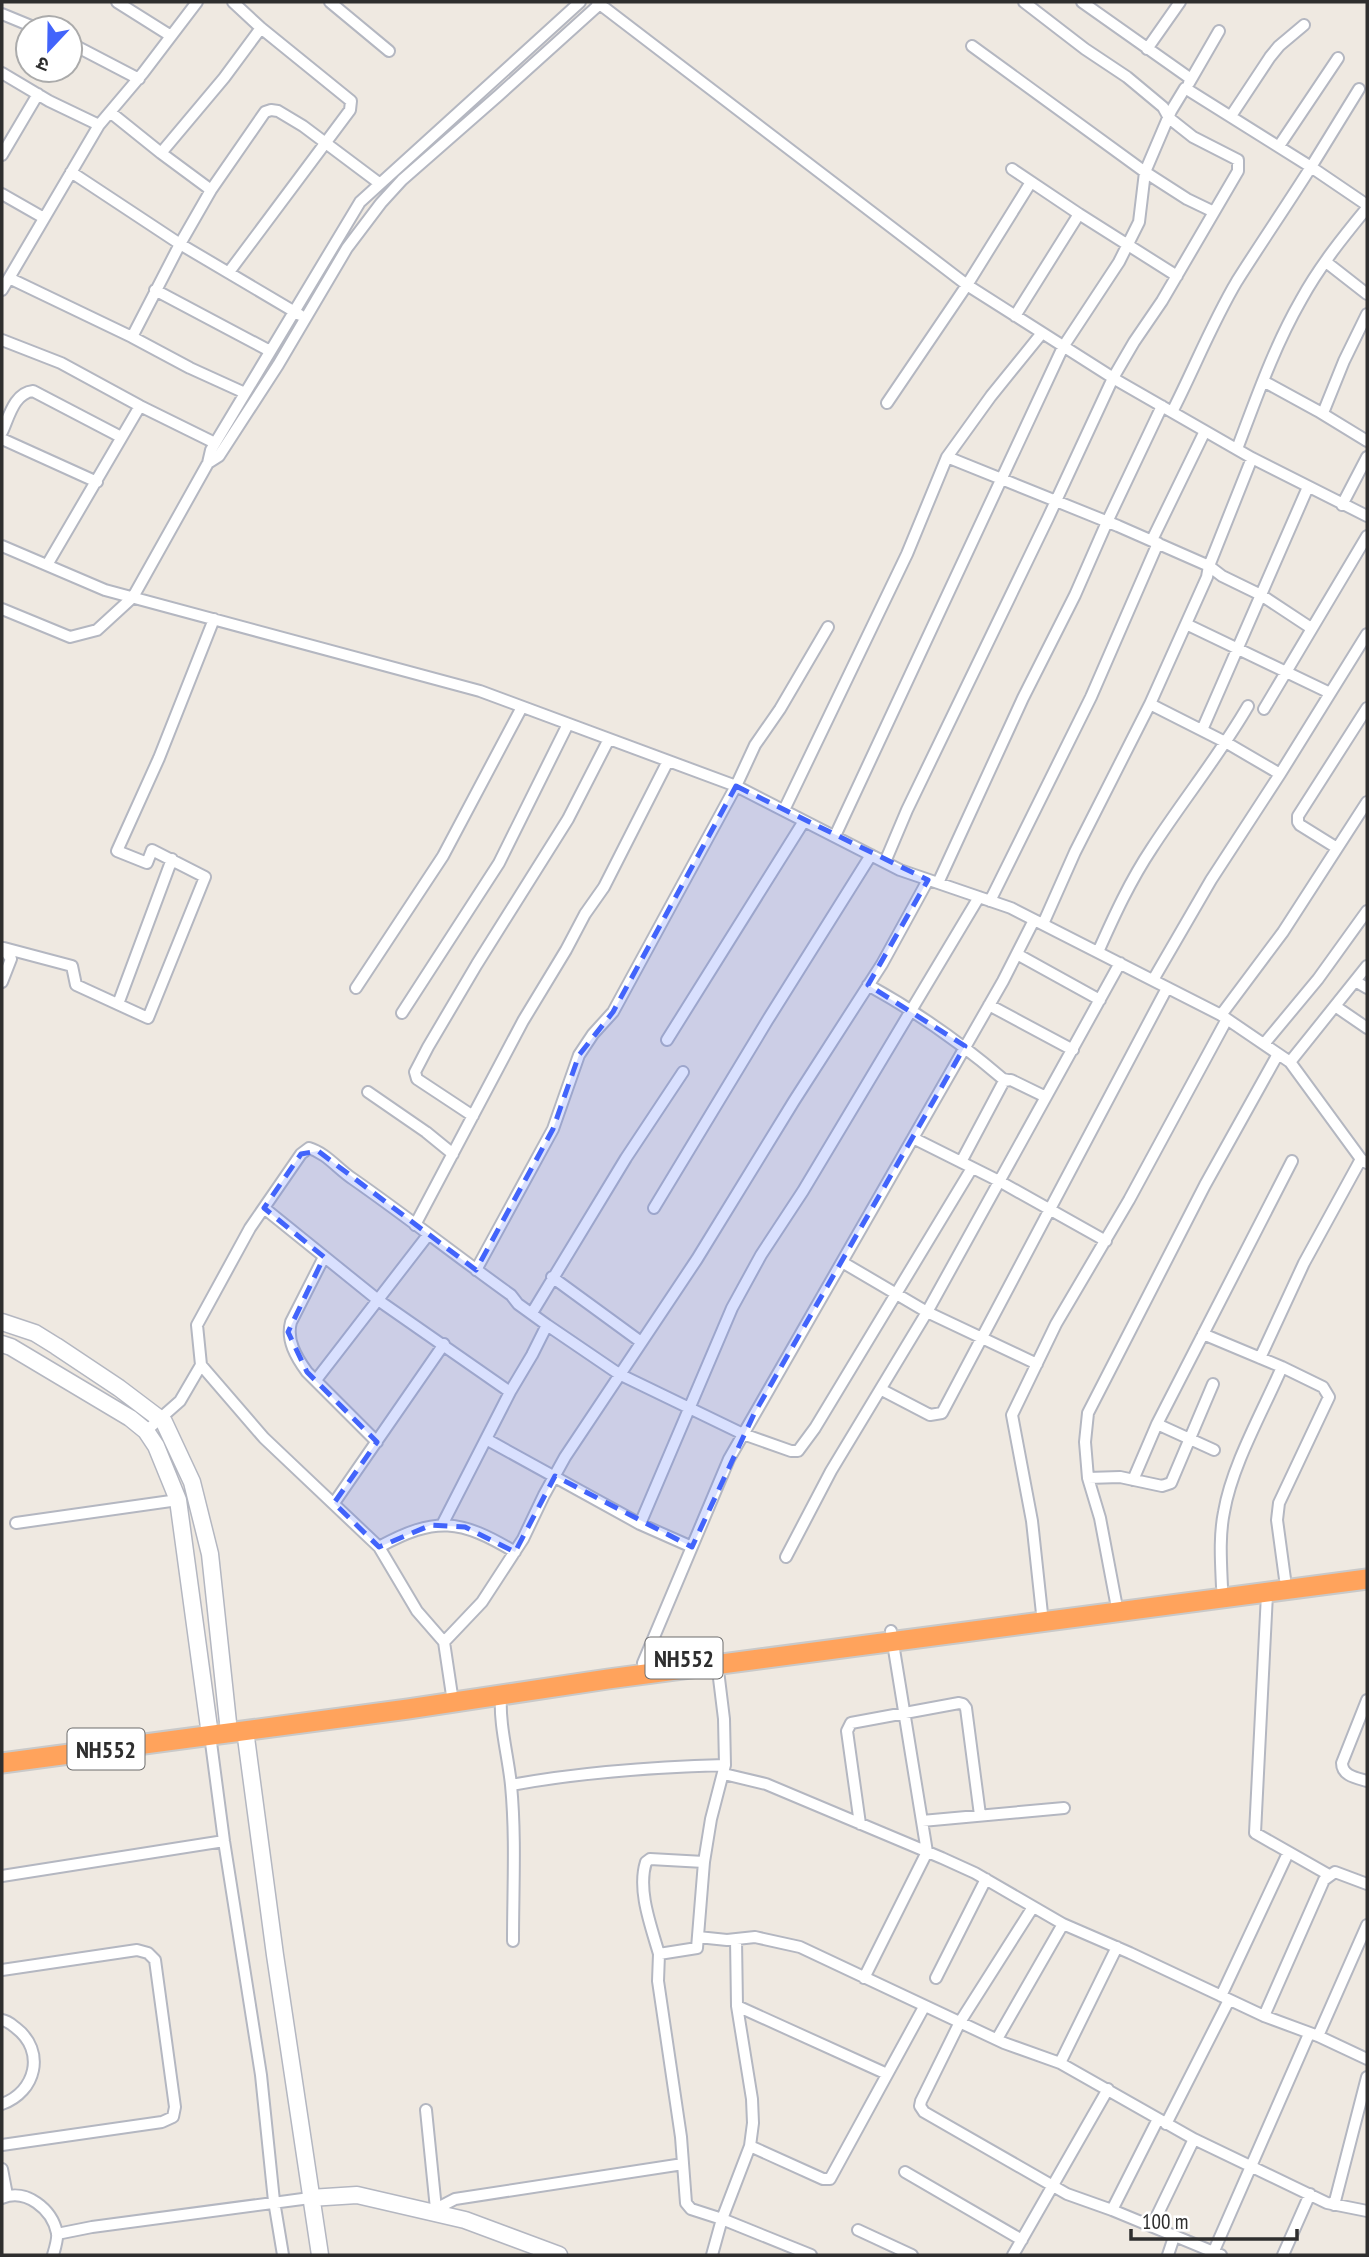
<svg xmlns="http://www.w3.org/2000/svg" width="1369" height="2257" font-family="'PT Sans Narrow','Noto Sans Devanagari',sans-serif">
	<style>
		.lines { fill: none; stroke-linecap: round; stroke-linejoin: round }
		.street-casing { stroke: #b4b7c1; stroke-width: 14 }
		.secondary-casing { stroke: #b4b7c1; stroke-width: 19 }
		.highway-casing { stroke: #c9c9c9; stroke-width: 23 }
		.street { stroke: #fff; stroke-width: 10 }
		.secondary { stroke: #fff; stroke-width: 16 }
		.highway { stroke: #ffa35c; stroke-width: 19 }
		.marked { fill: #4264fb; fill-opacity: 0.2; stroke: #4264fb; stroke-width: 5; stroke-dasharray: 14 9; stroke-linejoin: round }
		.labels { text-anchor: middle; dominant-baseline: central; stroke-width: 6; stroke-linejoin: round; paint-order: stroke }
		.shield { fill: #fff; stroke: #6d6d6d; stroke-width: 2 }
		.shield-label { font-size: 24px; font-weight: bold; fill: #2e2e2e }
	</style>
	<rect width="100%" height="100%" fill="#efe9e1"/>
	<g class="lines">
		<!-- street casing -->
		<g class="street-casing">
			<path id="street" d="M 117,2 L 171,36
				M 330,2 L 389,51
				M 597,2 L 967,285 L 1118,381 L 1252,458 L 1367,516
				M 1082,2 L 1191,79
				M 2,14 L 36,28
				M 70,43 L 139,79
				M 972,46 L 1145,172 L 1187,199 L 1214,212
				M 1147,49 L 1180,2
				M 2,73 L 49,101 L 99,125
				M 1189,83 L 1219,31
				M 1359,89 L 1311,167 L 1367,205
				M 110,112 L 161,153 L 211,190
				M 1231,116 L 1270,57 L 1279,46 L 1304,25
				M 1279,146 L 1338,58
				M 161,153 L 224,78 L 261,28
				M 2,155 L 38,94
				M 1012,169 L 1079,214 L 1015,316
				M 71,172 L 180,244 L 300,315
				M 2,194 L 44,218
				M 1079,214 L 1177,276
				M 1326,262 L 1367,294
				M 229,272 L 350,110 L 351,101 L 261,28 L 233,2
				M 9,278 L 132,337 L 190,368 L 245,393
				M 2,290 L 99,125 L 143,73 L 197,2
				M 155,290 L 270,351
				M 132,337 L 180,244 L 211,190 L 265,112 L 271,110 L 278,111 L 303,126 L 379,183
				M 2,340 L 61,363 L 140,406 L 215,443
				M 1263,381 L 1318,411 L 1367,441
				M 887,403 L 967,285 L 1031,182
				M 1323,413 L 1344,361 L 1367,314
				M 2,432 C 9,417 14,393 33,391 L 121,437
				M 2,439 L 97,482
				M 1237,449 C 1256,399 1274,347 1301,300 C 1319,267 1343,237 1367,208
				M 947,457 L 1118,526 L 1209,566 L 1252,458
				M 208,463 L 219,456 L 278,365 L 347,248 L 381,203 L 402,180 L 499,95 L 602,2
				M 1342,505 L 1367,457
				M 1152,540 L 1205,431
				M 2,546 L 105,590 L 480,691 L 736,786 L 900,870 L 1011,908 L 1221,1015 L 1290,1062 L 1361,1159 L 1367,1163
				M 47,565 L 140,406
				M 2,609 L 70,637 L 97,630 L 133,597 L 208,463 L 211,450 L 360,202 L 580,2
				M 1186,624 L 1330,693
				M 1150,704 L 1227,743 L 1280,774
				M 1264,709 L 1367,536
				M 1202,730 L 1308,487
				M 784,810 L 907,554 L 947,457 L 991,396 L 1042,333
				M 835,836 L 1063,347 L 1119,262 L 1139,222 L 1145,172 L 1171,111 L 1185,88 L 1311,167 C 1287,205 1261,243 1237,281 C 1212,323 1194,369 1172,412
				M 1337,848 L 1300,825 L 1298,822 L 1298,816 L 1367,708
				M 885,862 L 907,810 L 1048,518 L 1113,378 L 1134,342 L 1162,301 L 1238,171 L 1238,160 L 1193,137 L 1169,118 L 1163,107 L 1127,77 L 1085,49 L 1024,2
				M 938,883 L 1023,698 L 1075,595 L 1107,522 L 1162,406
				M 990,901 L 1091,697 L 1158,543
				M 1043,924 L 1075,852 L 1150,704 L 1207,577 L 1209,566 L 1222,576 L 1261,595 L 1311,628
				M 4,948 L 72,966 L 76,985 L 148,1018 L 205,877 L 152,850 L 147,863 L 117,851 L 159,758 L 214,619
				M 1098,952 C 1114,916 1130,881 1152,848 C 1183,800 1219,756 1248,706
				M 1017,954 L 1100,1000
				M 1153,980 L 1211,880 L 1280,774 L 1367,634
				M 1355,981 L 1367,988
				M 2,982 L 11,959 L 3,948
				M 868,985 C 917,1012 960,1042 1003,1079 L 1008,1080
				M 356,988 L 443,856 L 522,707
				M 118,1004 L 172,859
				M 989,1005 L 1073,1050
				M 1335,1006 L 1367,1028
				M 402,1013 L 499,863 L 568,724
				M 1221,1015 L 1283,932 L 1367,802
				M 667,1040 L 804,821
				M 1264,1044 L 1318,979 L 1367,911
				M 1290,1062 L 1367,966
				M 368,1092 L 426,1132 L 453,1154
				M 473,1116 L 417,1079 L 415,1072 L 428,1047 L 477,964 L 568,819 L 609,739
				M 913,1138 L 999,1181 L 1106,1241
				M 961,1162 L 1004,1081 L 1011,1080 L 1046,1097
				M 264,1208 L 378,1300 L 510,1392
				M 654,1208 L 767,1021 L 871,855
				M 415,1225 L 523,1021 L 566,950 L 585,914 L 604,887 L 668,761
				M 324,1257 L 291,1322 C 286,1340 296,1357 307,1372 L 377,1442
				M 842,1262 L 927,1312 L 1037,1364
				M 476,1270 L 553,1129 L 579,1055 L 593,1034 L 613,1012 L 736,786 L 755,745 L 780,709 L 828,627
				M 552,1277 L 641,1342
				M 532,1313 L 626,1158 L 683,1072
				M 1203,1334 L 1282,1367 L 1323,1387 L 1329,1397 L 1279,1503 L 1277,1520 L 1285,1579
				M 1260,1358 L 1304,1263 L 1361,1159
				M 201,1365 L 197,1325 L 250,1228 L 301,1154 L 309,1148 C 326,1153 338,1169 353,1179 C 406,1216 458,1257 511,1295 L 518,1304 L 547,1325 L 619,1374 L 743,1434 L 791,1451 L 798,1451 L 815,1428 L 972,1168
				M 316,1380 L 428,1235
				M 882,1390 L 930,1415 L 942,1413 L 1167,988
				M 1157,1424 L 1292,1161
				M 146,1431 L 180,1401 L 201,1365 L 264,1438 L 379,1547
				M 486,1439 L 640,1524 L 692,1547
				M 1088,1478 L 1120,1477 L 1162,1486 L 1171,1483 L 1213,1384
				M 1133,1480 L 1157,1424 L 1214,1450
				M 334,1503 L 444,1344
				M 16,1523 L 178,1500
				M 640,1524 L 732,1308 L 761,1255 L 803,1191 L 979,897
				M 442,1525 L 510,1392 L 532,1355 L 547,1325
				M 786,1557 L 831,1471 L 927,1312 L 1120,963
				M 1222,1587 C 1221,1563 1219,1536 1224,1512 C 1232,1465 1263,1411 1282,1367
				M 1267,1594 L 1255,1833 L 1329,1875
				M 1118,1613 L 1100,1518 L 1088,1478 L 1085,1442 L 1088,1413 L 1205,1185 L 1278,1054
				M 1043,1623 L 1032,1521 L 1012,1415 L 1056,1324 L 1129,1200 L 1227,1019
				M 444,1642 L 417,1611 L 379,1547 C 436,1516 460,1519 515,1552
				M 645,1674 L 643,1663 L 729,1459 L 1003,981 L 1034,920
				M 501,1695 C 499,1725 508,1755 511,1785 C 516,1837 513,1889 513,1941
				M 1367,1700 L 1342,1763 C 1342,1776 1357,1778 1367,1781
				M 453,1702 L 444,1642 L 482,1602 L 523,1539 L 544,1495 L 565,1457 L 697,1259 L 794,1101 L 882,964 L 928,880
				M 210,1735 L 224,1841 L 261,2075 L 274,2201 L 283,2255
				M 724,1774 L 766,1784 L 942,1858 L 975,1873 L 1063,1924 L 1130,1953 L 1264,2016 L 1318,2036 L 1367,2059
				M 511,1785 C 582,1772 653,1767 725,1765
				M 922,1821 L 1064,1808
				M 860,1824 L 847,1731 L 851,1723 L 959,1703 L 963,1704 L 966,1708 L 980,1815
				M 650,1859 L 704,1862 L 697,1948 L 659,1954 C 651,1926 637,1890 646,1862 Z
				M 704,1862 L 711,1819 L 725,1765 L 724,1719 L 716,1654
				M 2,1876 L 224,1841
				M 1033,1907 L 960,2022 L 921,2101 L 920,2106 L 924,2112 L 1067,2194 L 1112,2210 L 1221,2255
				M 698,1937 L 727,1940 L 755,1937 L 800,1947 L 1004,2043 L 1060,2063 L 1194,2139 L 1327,2203 L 1367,2211
				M 736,1939 L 737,2006 L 752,2099 L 753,2123 L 750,2146 L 722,2219 L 811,2255
				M 659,1954 L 658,1981 L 681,2137 L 686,2203 L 691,2209 L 722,2219 L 712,2255
				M 2,1970 L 137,1950 L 148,1953 L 155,1960 L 175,2107 L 173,2117 L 162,2122 L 2,2145
				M 864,1978 L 927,1852 L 891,1631
				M 936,1978 L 986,1879
				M 1221,1996 L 1288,1853
				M 737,2006 L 887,2074
				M 1264,2016 L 1324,1880 L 1335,1872 L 1367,1884
				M 2,2020 C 8,2021 11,2024 16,2028 C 46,2051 36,2092 2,2104
				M 1318,2036 L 1367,1925
				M 997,2039 L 1063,1924
				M 1060,2063 L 1117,1947
				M 426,2110 L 436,2209
				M 1166,2124 L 1229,2000
				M 750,2146 L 823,2179 L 830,2179 L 924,2007
				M 2,2169 L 7,2195
				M 905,2172 L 1022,2240
				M 2,2198 C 26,2188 52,2209 57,2233 C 58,2239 55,2248 53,2255
				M 1334,2205 L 1367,2077
				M 1112,2210 L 1158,2119
				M 430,2212 L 455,2199 L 683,2164
				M 1152,2226 L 1194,2139
				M 858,2230 L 912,2255
				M 57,2234 L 92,2227 L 310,2198
				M 1213,2253 L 1309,2034
				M 1013,2255 L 1108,2089
				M 1168,2255 L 1174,2237
				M 1283,2255 L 1310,2194"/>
		</g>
		<!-- secondary casing -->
		<g class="secondary-casing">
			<path id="secondary" d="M 2,1322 L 35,1333 L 56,1346 L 119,1388 L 164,1422 L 192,1482 L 210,1554 L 229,1732
				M 2,1344 L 11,1347 L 130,1418 L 146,1431 L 156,1446 L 178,1500 L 210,1735
				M 245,1730 L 275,1955 L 320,2255
				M 310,2198 L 357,2195 L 465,2220 L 559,2255"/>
		</g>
		<!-- highway casing -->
		<g class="highway-casing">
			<path id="highway" d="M 2,1763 L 408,1709 L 608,1679 L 1367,1579"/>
		</g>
		<!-- street -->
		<use href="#street" class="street"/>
		<!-- secondary -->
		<use href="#secondary" class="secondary"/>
		<!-- highway -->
		<use href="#highway" class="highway"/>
	</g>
	<!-- marked area -->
	<path class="marked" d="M 736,786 L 928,880 L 868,985 L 965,1046 L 754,1414 L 692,1547 L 555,1476 L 515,1552 L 465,1527 L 431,1525 L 379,1547 L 334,1503 L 377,1442 L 307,1372 L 288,1332 L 324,1257 L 264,1208 L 301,1154 L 318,1151 L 476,1270 L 553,1129 L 579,1055 L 613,1012 Z"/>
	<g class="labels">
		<!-- shield labels -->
		<g class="shield">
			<rect x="645.5" y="1637.5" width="77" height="41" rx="5"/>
			<rect x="67.5" y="1728.5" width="77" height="41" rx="5"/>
		</g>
		<g class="shield-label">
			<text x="684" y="1658">NH552</text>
			<text x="106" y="1749">NH552</text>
		</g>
	</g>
	<!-- border -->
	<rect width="1369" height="2257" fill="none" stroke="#2e2e2e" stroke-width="7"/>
	<!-- north arrow -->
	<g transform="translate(49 49) rotate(202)"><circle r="33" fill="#ffffff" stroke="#ababab" stroke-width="2"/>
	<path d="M0-5L12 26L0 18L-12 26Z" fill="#4264fb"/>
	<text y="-10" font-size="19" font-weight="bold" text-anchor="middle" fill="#2e2e2e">उ</text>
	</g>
	<!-- scale -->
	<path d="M1131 2229v10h166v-10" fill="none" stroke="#2e2e2e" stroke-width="3.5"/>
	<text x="1142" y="2229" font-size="21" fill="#2e2e2e" stroke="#ffffff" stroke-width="5" paint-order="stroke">100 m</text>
</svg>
